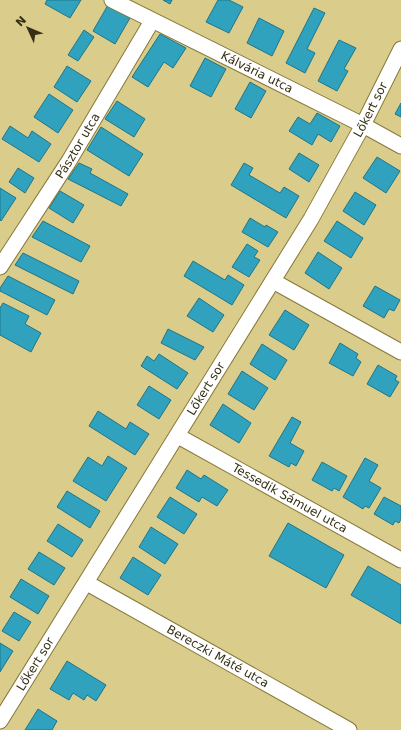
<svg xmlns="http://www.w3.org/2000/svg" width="401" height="730" font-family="'DejaVu Sans',sans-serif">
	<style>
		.building { fill: #31a2bd; stroke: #1d768a }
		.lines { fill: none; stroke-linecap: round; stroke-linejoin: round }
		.street-casing { stroke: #86793a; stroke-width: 17 }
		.street { stroke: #fff; stroke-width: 15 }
		.labels { text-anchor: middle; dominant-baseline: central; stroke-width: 3; stroke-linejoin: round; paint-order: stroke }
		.street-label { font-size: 12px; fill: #352f14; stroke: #dacc8b }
	</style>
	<rect width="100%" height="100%" fill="#dacc8b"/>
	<!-- building -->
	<path class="building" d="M 47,0 L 81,0 L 70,18 L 45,4 Z
		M 163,0 L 172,0 L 170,4 Z
		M 218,0 L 229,0 L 243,7 L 229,33 L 206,22 Z
		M 108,5 L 130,18 L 115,44 L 93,31 Z
		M 314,8 L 325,13 L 307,49 L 315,53 L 305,73 L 286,63 Z
		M 259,18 L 284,31 L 272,56 L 247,43 Z
		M 84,30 L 94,37 L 78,61 L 68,55 Z
		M 160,34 L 186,48 L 173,68 L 164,62 L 148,87 L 132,77 Z
		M 339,40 L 356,48 L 344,69 L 348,71 L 337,91 L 318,81 Z
		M 205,58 L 226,69 L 211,97 L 190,86 Z
		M 67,66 L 91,81 L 77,102 L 54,87 Z
		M 250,82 L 266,91 L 251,118 L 235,109 Z
		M 49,94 L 73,110 L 58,133 L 34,117 Z
		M 117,101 L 145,119 L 134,137 L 105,119 Z
		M 401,103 L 401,117 L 395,114 Z
		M 317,113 L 340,126 L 331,142 L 318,134 L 312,145 L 289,131 L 298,117 L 310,124 Z
		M 10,126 L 28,138 L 32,131 L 51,144 L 39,162 L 2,139 Z
		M 101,127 L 143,154 L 129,176 L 87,150 Z
		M 299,153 L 319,165 L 309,182 L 289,169 Z
		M 377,157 L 400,171 L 386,193 L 363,178 Z
		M 79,163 L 92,169 L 90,173 L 128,194 L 121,206 L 68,179 Z
		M 244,163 L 253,168 L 249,175 L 280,193 L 284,187 L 299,196 L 286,218 L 231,185 Z
		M 18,168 L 34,178 L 25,193 L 9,182 Z
		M 0,188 L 16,198 L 1,221 L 0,220 Z
		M 60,191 L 84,205 L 73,223 L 49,208 Z
		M 355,192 L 376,205 L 364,225 L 343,211 Z
		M 250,218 L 265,227 L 266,225 L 278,232 L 268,247 L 242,232 Z
		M 43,221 L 90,246 L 81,262 L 32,237 Z
		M 337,221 L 363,238 L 351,258 L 324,241 Z
		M 247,244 L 258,251 L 254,257 L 260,260 L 249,277 L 232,267 Z
		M 318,252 L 342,268 L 329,289 L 305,273 Z
		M 23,253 L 79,281 L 73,294 L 15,265 Z
		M 193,261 L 225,280 L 228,275 L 244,285 L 232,305 L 184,276 Z
		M 8,276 L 55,300 L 47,315 L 0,291 L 0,288 Z
		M 375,286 L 400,300 L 394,311 L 389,309 L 384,318 L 363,306 Z
		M 199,298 L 224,315 L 213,332 L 187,316 Z
		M 3,303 L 29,316 L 25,324 L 41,333 L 31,352 L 0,335 L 0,308 Z
		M 285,310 L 309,325 L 294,350 L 269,335 Z
		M 168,329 L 204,347 L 195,360 L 161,343 Z
		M 340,343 L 358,354 L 356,358 L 361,362 L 353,376 L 329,363 Z
		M 262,344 L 287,360 L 275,380 L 250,364 Z
		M 159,354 L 188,373 L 177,389 L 141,366 L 147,356 L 154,361 Z
		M 378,365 L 397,376 L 395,380 L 399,382 L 390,397 L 367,384 Z
		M 242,371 L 268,388 L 254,410 L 228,394 Z
		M 149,386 L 171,400 L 159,419 L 137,405 Z
		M 223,404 L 251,423 L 239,443 L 210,425 Z
		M 98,411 L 126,429 L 130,422 L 149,434 L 135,455 L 89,426 Z
		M 292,417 L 301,422 L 290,443 L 304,451 L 296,466 L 291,463 L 289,467 L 269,456 Z
		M 108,456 L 127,468 L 106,501 L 73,481 L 88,457 L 102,466 Z
		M 365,458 L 378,465 L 369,481 L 381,488 L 369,508 L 365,506 L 363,509 L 343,497 Z
		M 322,462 L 347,476 L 339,491 L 334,488 L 332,491 L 312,480 Z
		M 187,470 L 201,479 L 204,475 L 228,490 L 217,506 L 202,497 L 199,502 L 176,488 Z
		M 67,491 L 100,511 L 90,528 L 57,507 Z
		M 170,497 L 197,514 L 184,534 L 157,517 Z
		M 384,497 L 401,506 L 401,519 L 399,523 L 395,521 L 393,525 L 374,514 Z
		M 288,523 L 344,555 L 326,588 L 269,556 Z
		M 58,524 L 83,540 L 72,557 L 47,541 Z
		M 151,527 L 178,544 L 165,564 L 139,547 Z
		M 39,552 L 65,568 L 54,585 L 28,569 Z
		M 133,557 L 161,575 L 148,595 L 120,578 Z
		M 368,566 L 401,585 L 401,624 L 351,595 Z
		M 21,579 L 49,596 L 38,614 L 10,597 Z
		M 14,612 L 31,622 L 19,641 L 2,631 Z
		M 0,643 L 13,651 L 0,672 Z
		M 67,661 L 106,685 L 96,701 L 87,695 L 84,700 L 73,693 L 69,700 L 50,689 Z
		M 38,709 L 57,721 L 52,730 L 25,730 Z"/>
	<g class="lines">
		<!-- street casing -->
		<g class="street-casing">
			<g id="street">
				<path id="s1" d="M 112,0 L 363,125 L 401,146"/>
				<path id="s2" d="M 0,267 L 69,161 L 152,21"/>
				<path d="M 273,281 L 401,352"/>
				<path id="s3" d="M 178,436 L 401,560"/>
				<path id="s4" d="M 87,583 L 349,730"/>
				<path id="s5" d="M 0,721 L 311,219 L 363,125 L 401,49"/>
			</g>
		</g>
		<!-- street -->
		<use href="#street" class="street"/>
	</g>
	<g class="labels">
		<!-- street labels -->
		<g class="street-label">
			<text stroke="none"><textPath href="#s1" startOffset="162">Kálvária utca</textPath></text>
			<text stroke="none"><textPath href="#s5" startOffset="715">Lőkert sor</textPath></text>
			<text stroke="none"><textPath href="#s2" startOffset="144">Pásztor utca</textPath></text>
			<text stroke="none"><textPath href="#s5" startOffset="391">Lőkert sor</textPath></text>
			<text stroke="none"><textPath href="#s3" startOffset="128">Tessedik Sámuel utca</textPath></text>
			<text stroke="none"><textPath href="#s4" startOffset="150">Bereczki Máté utca</textPath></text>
			<text stroke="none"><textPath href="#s5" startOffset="67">Lőkert sor</textPath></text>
		</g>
	</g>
	<!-- north arrow -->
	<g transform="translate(28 28) rotate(314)" stroke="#dacc8b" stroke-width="3" paint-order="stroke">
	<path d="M0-3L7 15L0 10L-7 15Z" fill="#352f14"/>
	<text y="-6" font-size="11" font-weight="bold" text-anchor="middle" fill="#352f14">N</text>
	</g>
</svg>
